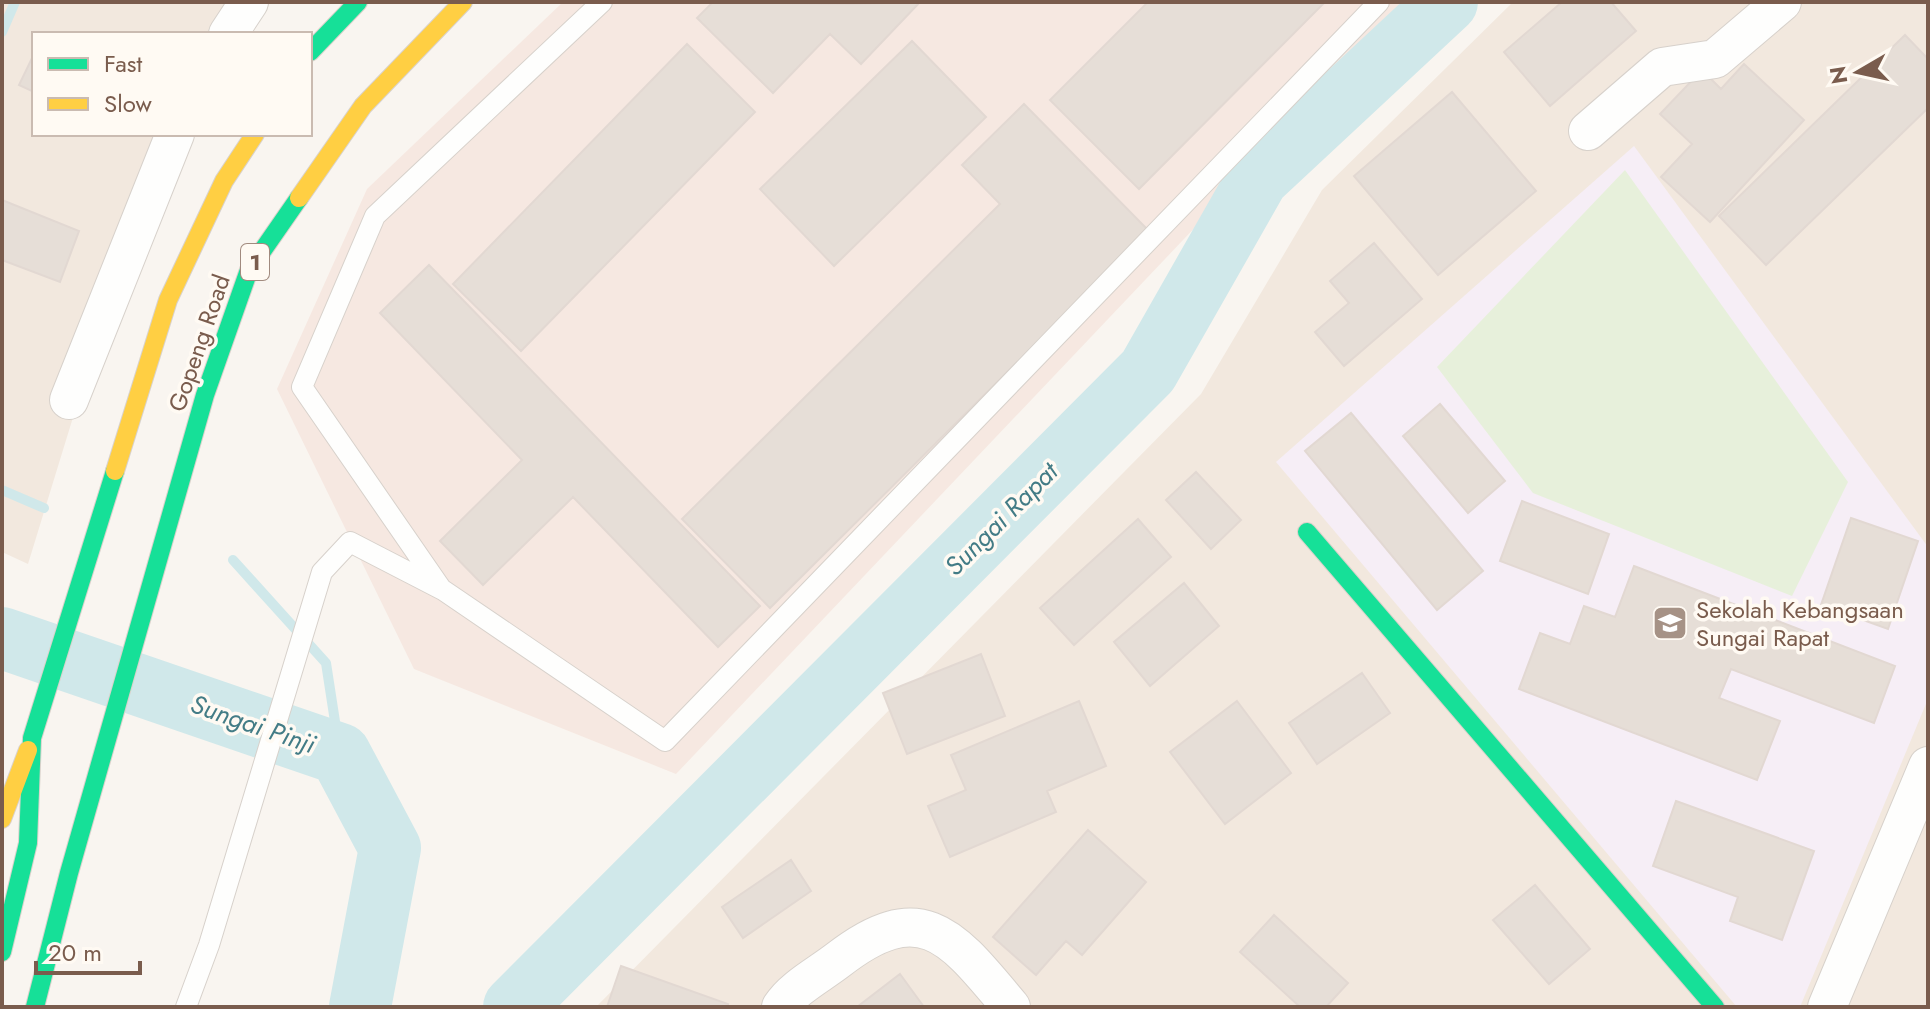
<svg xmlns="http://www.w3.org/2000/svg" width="1930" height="1009" font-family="Jost,sans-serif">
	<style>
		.residential { fill: #f2e8de }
		.commercial { fill: #f6e8e1 }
		.education { fill: #f6eef6 }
		.green { fill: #e7f0db }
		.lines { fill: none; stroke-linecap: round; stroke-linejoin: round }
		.stream { stroke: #d0e8ea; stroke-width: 10 }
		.river { stroke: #d0e8ea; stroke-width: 62 }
		.building { fill: #e6ded7; stroke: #e2d8d2; stroke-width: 2 }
		.lane-casing { stroke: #d7d1cb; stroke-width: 22 }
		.street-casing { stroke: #d7d1cb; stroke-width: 40 }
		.fast-casing { stroke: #d9d2cb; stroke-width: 20 }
		.slow-casing { stroke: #d9d2cb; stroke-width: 20 }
		.lane { stroke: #fefefd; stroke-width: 20 }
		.street { stroke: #fefefd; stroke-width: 38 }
		.fast { stroke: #16e098; stroke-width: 18 }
		.slow { stroke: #ffcf43; stroke-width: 18 }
		.labels { text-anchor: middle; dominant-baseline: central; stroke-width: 7; stroke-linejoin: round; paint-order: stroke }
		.shield { fill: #fffaf3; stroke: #a28b7f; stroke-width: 2 }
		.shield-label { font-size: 22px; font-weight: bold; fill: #7a5c4d }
		.street-label { font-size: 24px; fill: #7a5c4d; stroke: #fffaf3 }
		.poi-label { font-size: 24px; fill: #7a5c4d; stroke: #fffaf3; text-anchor: start }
		.water-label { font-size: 26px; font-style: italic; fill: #437c86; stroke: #fffaf3 }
	</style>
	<rect width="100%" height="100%" fill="#f9f5f0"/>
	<!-- residential -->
	<path class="residential" d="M 2,2 L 231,2 L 214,34 L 34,34 L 34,134 L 160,134 L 28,564 L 2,552 Z
		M 1513,2 L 1928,2 L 1928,1007 L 596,1007 L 1201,394 L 1322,190 Z"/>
	<!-- commercial -->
	<path class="commercial" d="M 563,2 L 1409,2 L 676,774 L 414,669 L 277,389 L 367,189 Z"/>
	<!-- education -->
	<path class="education" d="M 1634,146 L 1928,547 L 1928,699 L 1800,1007 L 1737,1007 L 1276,462 Z"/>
	<!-- green -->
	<path class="green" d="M 1625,170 L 1848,482 L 1792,596 L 1533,493 L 1437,367 Z"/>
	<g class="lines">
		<!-- stream -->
		<path class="stream" d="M 2,32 L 15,2
			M 2,490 L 44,508
			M 233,560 L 326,663 L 340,754"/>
		<!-- river -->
		<path class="river" d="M 2,638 L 340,754 L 390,848 L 360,1007
			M 514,1007 L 1148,371 L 1258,178 L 1447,2"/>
	</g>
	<!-- building -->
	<path class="building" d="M 713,2 L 852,4 L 920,2 L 861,64 L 830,34 L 773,93 L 697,18 Z
		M 1148,2 L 1325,2 L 1139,189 L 1050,100 Z
		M 1562,2 L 1611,2 L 1636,31 L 1550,106 L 1504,52 Z
		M 1905,35 L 1928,59 L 1928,108 L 1766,265 L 1719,216 Z
		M 912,41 L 986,117 L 834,266 L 760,189 Z
		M 687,44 L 755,112 L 521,351 L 453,284 Z
		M 34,54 L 34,92 L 19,85 Z
		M 1744,64 L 1804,120 L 1710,222 L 1661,177 L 1692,144 L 1660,114 L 1702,70 L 1721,89 Z
		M 1452,92 L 1536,191 L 1438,275 L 1354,176 Z
		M 1024,104 L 1149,231 L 770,608 L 682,519 L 1000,204 L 962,165 Z
		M 2,200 L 79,231 L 60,282 L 2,260 Z
		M 1374,243 L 1422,299 L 1344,366 L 1315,332 L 1349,303 L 1330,281 Z
		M 429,265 L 760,606 L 718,647 L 573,497 L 483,585 L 440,541 L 522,460 L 380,313 Z
		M 1440,404 L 1505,481 L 1468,513 L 1403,436 Z
		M 1351,413 L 1483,571 L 1437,610 L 1305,451 Z
		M 1196,472 L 1241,520 L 1211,549 L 1166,500 Z
		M 1522,501 L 1609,534 L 1588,594 L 1500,561 Z
		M 1851,518 L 1918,541 L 1888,629 L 1821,605 Z
		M 1138,519 L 1171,557 L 1074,645 L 1040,608 Z
		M 1634,566 L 1895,666 L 1874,723 L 1731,669 L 1719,698 L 1780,721 L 1757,780 L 1519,689 L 1540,633 L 1570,644 L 1584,606 L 1615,617 Z
		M 1184,583 L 1219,626 L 1150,686 L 1114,642 Z
		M 981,654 L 1005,716 L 907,754 L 883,693 Z
		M 1362,673 L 1390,713 L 1317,764 L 1289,723 Z
		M 1079,701 L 1106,766 L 1047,791 L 1056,812 L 950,857 L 928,806 L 966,790 L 951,755 Z
		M 1237,701 L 1291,773 L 1225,824 L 1170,752 Z
		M 1676,801 L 1814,851 L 1782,940 L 1730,921 L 1738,897 L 1653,866 Z
		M 1088,830 L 1146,882 L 1082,955 L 1066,941 L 1036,975 L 993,937 Z
		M 791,860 L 811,891 L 743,938 L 722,907 Z
		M 1535,885 L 1590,949 L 1549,984 L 1493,920 Z
		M 1274,915 L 1348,983 L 1326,1007 L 1300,1007 L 1240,952 Z
		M 621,966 L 728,1004 L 727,1007 L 607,1007 Z
		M 900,974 L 924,1007 L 857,1007 Z"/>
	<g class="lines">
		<!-- lane casing -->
		<g class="lane-casing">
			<path id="lane" d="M 440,587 L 302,387 L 375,216 L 602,2
				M 186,1007 L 209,945 L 322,572 L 350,542 L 443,590 L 665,741 L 1379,2"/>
		</g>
		<!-- street casing -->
		<g class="street-casing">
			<path id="street" d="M 228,34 L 249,2
				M 1588,131 L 1662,67 L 1715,59 L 1782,2
				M 69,400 L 175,134
				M 781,1007 C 793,988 820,974 838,960 C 923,894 953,938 1011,1007
				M 1827,1007 L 1928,766"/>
		</g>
		<!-- fast casing -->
		<g class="fast-casing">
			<path id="fast" d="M 310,52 L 358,2
				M 1307,532 L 1715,1007
				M 2,952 L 28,843 L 32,738 L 115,471
				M 35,1007 L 69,873 L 205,395 L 249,270 L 299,198"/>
		</g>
		<!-- slow casing -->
		<g class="slow-casing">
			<path id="slow" d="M 299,198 L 363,106 L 463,2
				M 115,471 L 168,300 L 224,181 L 255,134
				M 2,819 L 28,750"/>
		</g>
		<!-- lane -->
		<use href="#lane" class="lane"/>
		<!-- street -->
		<use href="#street" class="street"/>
		<!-- fast -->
		<use href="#fast" class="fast"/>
		<!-- slow -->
		<use href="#slow" class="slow"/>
	</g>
	<!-- icons -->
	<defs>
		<g id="school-square" transform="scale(1.8)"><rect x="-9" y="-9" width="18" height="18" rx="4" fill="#a69286" stroke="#fffaf3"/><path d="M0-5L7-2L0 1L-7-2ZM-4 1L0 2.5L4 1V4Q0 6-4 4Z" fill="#fff"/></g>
	</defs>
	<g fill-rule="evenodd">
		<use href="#school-square" x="1670" y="623"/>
	</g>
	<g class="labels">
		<!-- shield labels -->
		<rect class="shield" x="241" y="244" width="28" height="36" rx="6"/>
		<g class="shield-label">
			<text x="255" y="262">1</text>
		</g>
		<!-- street labels -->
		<g class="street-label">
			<text transform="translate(199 343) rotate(-71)">Gopeng Road</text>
		</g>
		<!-- poi labels -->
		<g class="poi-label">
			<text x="1696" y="609">Sekolah Kebangsaan<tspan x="1696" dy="28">Sungai Rapat</tspan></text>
		</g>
		<!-- water labels -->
		<g class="water-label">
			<text transform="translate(1001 519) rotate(-45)">Sungai Rapat</text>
			<text transform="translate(253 724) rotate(19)">Sungai Pinji</text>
		</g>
	</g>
	<!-- border -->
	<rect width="1930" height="1009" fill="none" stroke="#7a5c4d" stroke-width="8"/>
	<!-- legend -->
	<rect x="32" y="32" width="280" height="104" fill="#fffaf3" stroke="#cabbb1" stroke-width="2"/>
	<rect x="48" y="58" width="40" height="12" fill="#16e098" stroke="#cabbb1" stroke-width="2"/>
	<text x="104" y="72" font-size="24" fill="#7a5c4d">Fast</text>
	<rect x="48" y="98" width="40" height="12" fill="#ffcf43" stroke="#cabbb1" stroke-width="2"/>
	<text x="104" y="112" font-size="24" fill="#7a5c4d">Slow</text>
	<!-- north arrow -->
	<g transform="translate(1858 72) rotate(261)" stroke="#fffaf3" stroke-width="6" paint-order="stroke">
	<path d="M0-6L14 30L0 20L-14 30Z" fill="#7a5c4d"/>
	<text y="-12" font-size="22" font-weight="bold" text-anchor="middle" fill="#7a5c4d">N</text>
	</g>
	<!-- scale -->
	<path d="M36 961v12h104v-12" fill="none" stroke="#7a5c4d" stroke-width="4"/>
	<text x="48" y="961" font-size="24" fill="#7a5c4d" stroke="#fffaf3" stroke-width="6" paint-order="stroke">20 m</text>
</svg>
